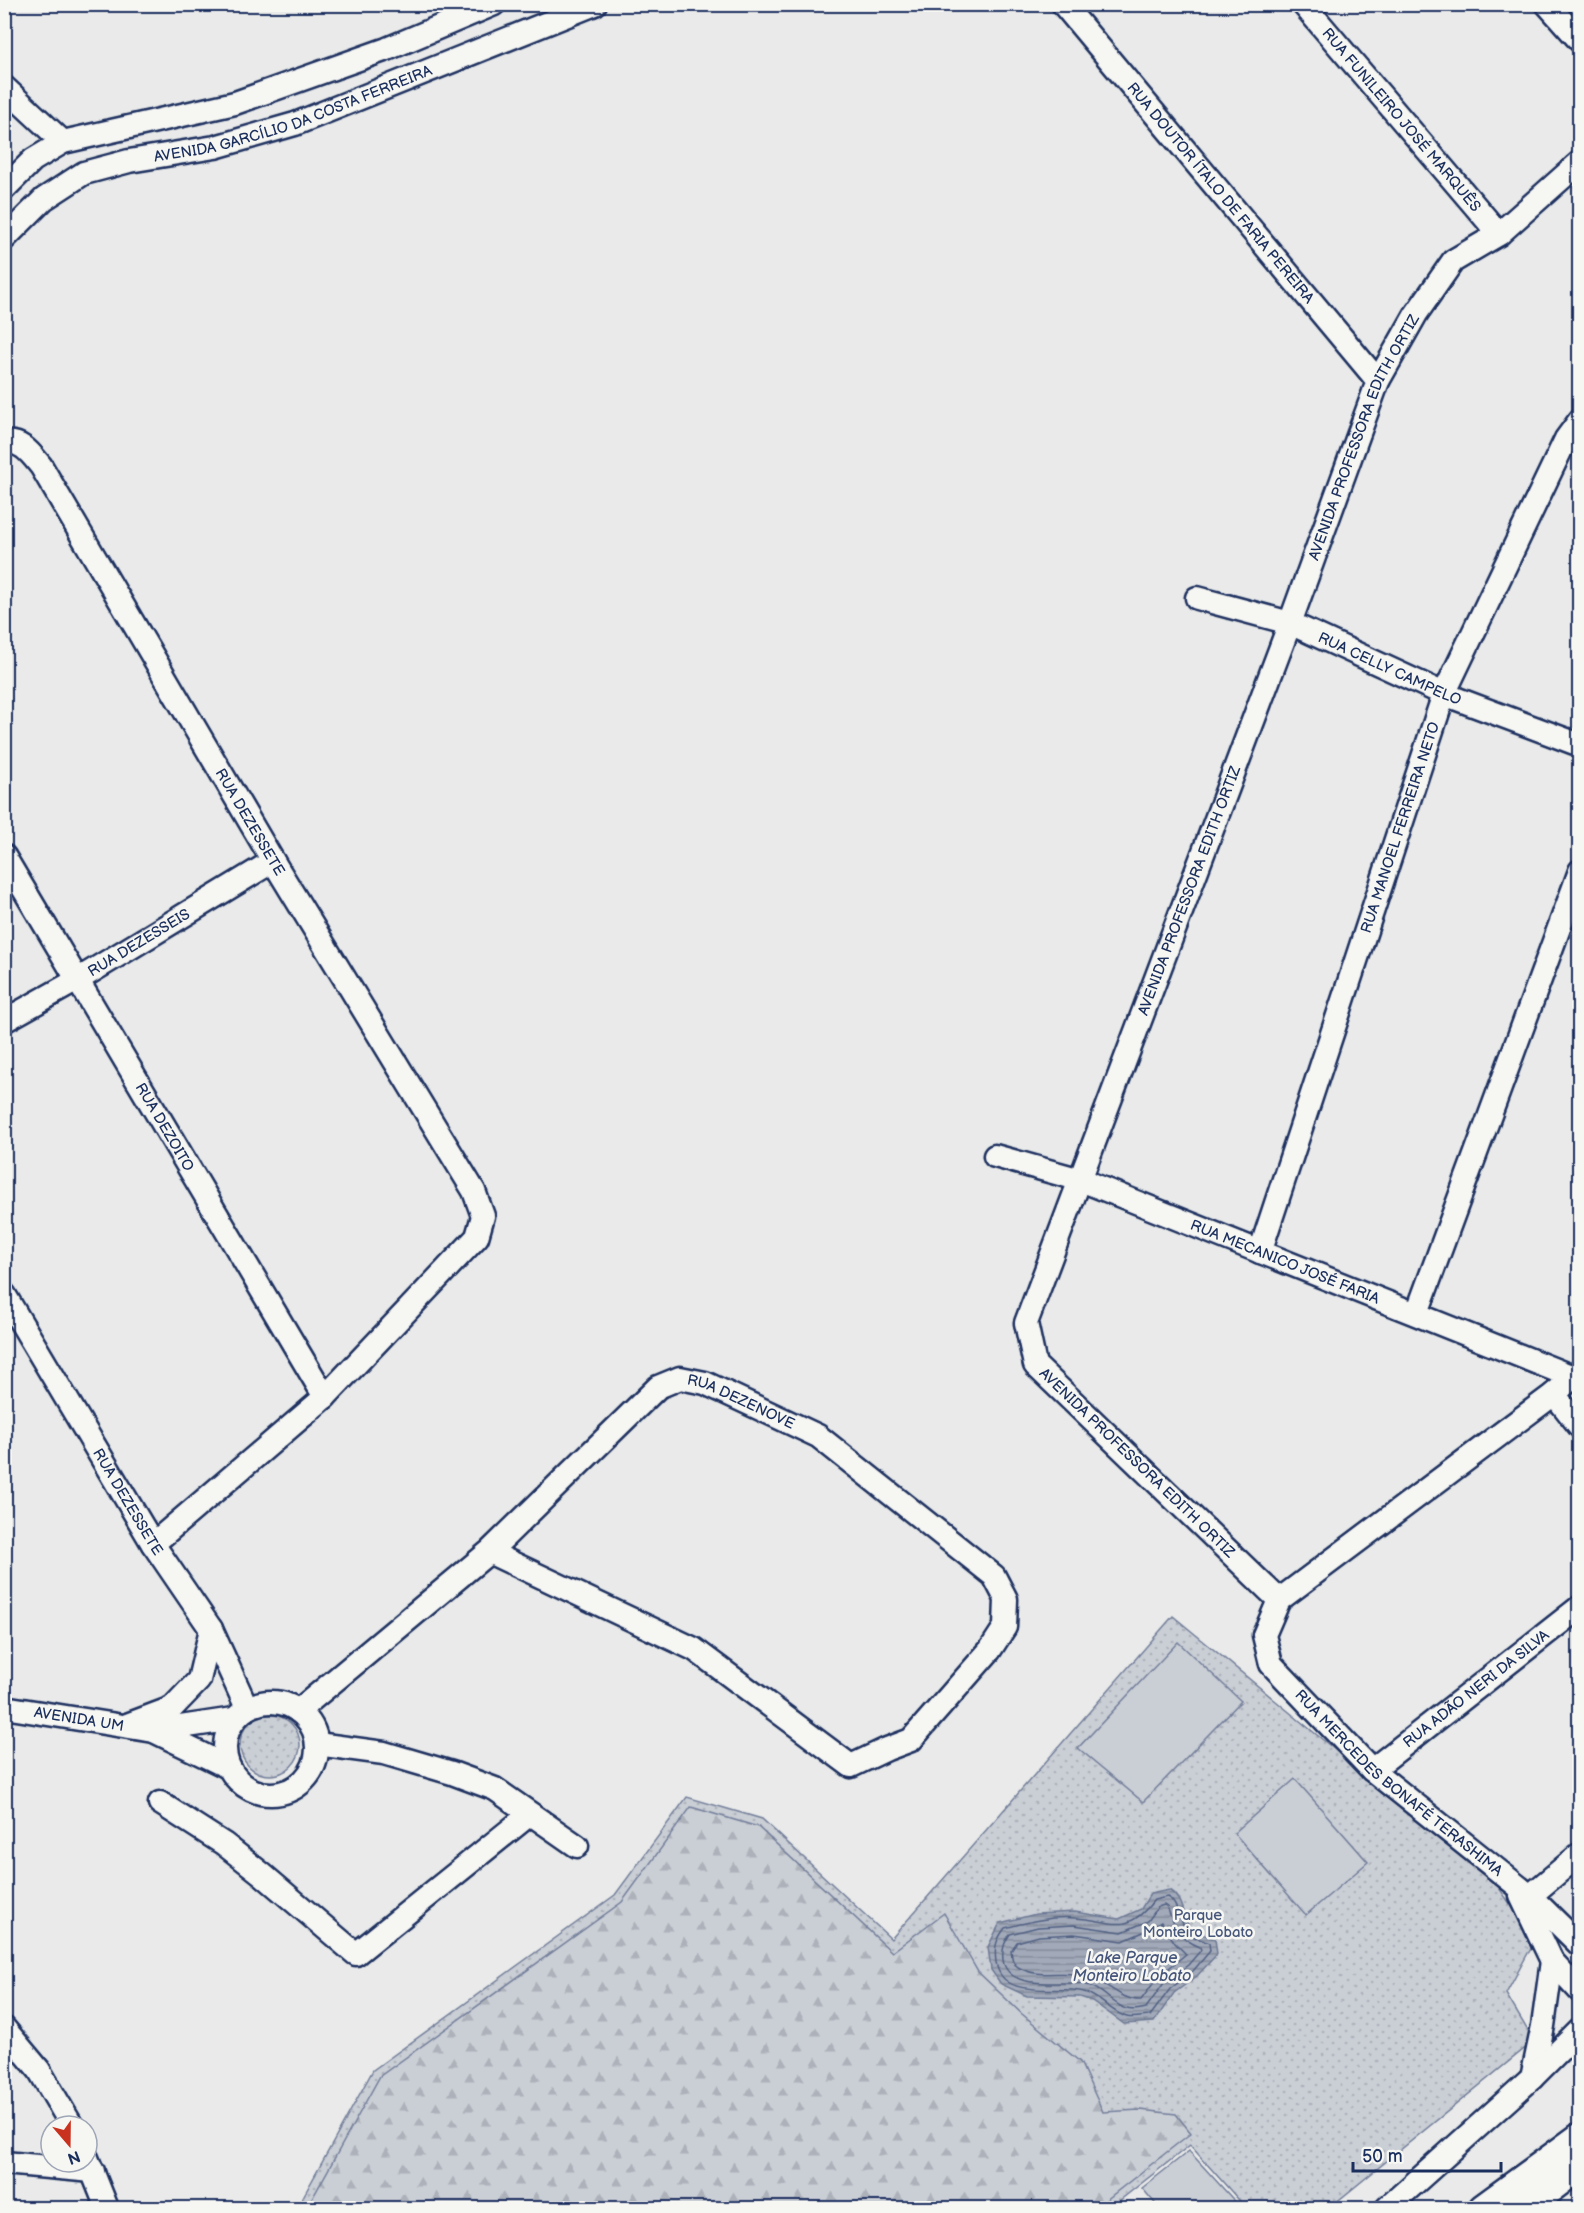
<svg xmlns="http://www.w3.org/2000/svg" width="1584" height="2213" font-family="'Balsamiq Sans',sans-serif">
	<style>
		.grass { fill: url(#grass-dots); stroke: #727e9a; stroke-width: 1.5 }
		.forest { fill: url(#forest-firs); stroke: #727e9a; stroke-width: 1.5 }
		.garden { fill: #caced5; stroke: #727e9a; stroke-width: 1.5 }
		.water { fill: url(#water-rules); stroke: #6c7995; stroke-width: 1.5 }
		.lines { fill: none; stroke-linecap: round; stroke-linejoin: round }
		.shore { stroke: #516083; stroke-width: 1.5 }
		.minor-casing { stroke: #1b2f5e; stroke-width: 27 }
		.major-casing { stroke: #1b2f5e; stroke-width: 32 }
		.minor { stroke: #f6f6f2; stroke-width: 22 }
		.major { stroke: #f6f6f2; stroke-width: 27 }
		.labels { text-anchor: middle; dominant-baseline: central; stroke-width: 5; stroke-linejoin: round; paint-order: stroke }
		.street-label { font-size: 15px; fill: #1b2f5e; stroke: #f6f6f2 }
		.park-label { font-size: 15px; fill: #47577c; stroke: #f6f6f2 }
		.water-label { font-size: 16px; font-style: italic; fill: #44547a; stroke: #f6f6f2 }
	</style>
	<defs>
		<pattern id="grass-dots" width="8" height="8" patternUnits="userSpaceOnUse" patternTransform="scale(1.5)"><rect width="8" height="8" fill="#caced5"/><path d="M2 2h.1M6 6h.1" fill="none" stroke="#adb1b9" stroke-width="1.8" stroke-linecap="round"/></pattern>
		<pattern id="forest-firs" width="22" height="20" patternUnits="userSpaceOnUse" patternTransform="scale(1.5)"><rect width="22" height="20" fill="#caced5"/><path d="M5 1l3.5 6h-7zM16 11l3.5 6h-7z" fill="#adb1b9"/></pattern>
		<pattern id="water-rules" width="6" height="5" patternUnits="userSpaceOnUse" patternTransform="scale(1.5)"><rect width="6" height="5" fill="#a2aaba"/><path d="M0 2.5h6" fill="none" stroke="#838b9a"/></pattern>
	</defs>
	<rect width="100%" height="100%" fill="#e9eae9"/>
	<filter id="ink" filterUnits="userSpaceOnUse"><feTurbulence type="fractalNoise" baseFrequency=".0167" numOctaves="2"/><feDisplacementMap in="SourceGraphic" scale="12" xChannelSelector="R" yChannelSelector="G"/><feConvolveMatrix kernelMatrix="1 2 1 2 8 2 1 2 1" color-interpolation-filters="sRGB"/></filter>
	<g filter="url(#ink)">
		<!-- grass -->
		<path class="grass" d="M 1173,1616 L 1495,1882 L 1535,1940 L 1506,1994 L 1534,2041 L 1329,2208 L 1246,2208 L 1190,2145 L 1110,2208 L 297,2208 L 373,2070 L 615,1895 L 687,1797 L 762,1819 L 891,1939 Z
			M240 1745a30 30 0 1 1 60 0a30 30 0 1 1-60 0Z"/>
		<!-- forest -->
		<path class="forest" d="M 691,1807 L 758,1827 L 892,1952 L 944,1913 L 978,1972 L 1022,2014 L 1080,2062 L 1103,2112 L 1140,2110 L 1176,2114 L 1191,2133 L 1096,2208 L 307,2208 L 380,2076 L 622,1902 Z"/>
		<!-- garden -->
		<path class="garden" d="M 1178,1642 L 1241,1701 L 1143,1802 L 1078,1748 Z
			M 1295,1779 L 1368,1862 L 1306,1915 L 1234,1833 Z
			M 1189,2151 L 1241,2208 L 1159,2208 L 1142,2188 Z"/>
		<!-- water -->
		<path class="water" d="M 1169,1890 C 1186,1901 1180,1919 1193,1930 C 1199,1934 1209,1936 1215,1939 L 1217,1954 L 1197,1976 L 1174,1993 L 1154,2022 L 1124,2024 L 1092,2001 L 1080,1997 L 1027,1996 L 1001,1984 L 991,1970 L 988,1947 L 1000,1923 L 1036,1914 L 1075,1912 L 1119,1919 L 1141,1909 L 1150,1894 Z"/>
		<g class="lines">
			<!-- shore -->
			<path class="shore" d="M 1167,1897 C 1178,1902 1179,1921 1187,1931 C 1191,1937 1202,1940 1209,1943 L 1210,1951 L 1193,1971 L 1170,1989 L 1150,2016 C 1143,2016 1134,2019 1127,2017 C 1115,2015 1099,1996 1084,1992 C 1058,1984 1002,2002 996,1962 C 994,1947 996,1940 1005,1928 C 1028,1922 1051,1916 1075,1918 C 1113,1920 1126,1937 1154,1900 Z
				M 1164,1905 L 1167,1907 C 1175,1928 1178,1938 1200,1947 L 1201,1950 L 1188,1965 L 1164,1983 L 1146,2008 C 1141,2009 1132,2011 1127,2009 C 1111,2004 1102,1987 1083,1984 C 1061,1980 1008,1992 1003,1960 C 1002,1949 1004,1943 1010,1934 L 1038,1927 L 1074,1925 L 1122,1932 L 1148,1921 L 1158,1907 Z
				M 1161,1922 L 1175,1943 L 1186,1954 L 1158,1977 L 1141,2000 C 1121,2001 1106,1981 1087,1976 C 1064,1969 1039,1980 1018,1967 C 1012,1963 1012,1957 1011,1951 L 1017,1942 L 1039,1936 L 1074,1934 L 1123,1941 L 1150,1929 Z"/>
			<!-- minor casing -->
			<g class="minor-casing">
				<g id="minor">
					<path id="s1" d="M 1063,4 L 1378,381"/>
					<path id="s2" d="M 1303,4 L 1499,234"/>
					<path d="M 1547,4 L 1580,41"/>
					<path d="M 4,87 L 63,142"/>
					<path d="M 4,189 L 33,160 L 63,142 L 235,103 L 387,49 L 494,4"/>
					<path id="s3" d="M 4,239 L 44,199 L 84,173 L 129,161 L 215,147 L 295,124 L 595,4"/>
					<path id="s4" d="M 4,443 C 22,440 31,454 41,466 L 273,861 L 474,1191 L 483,1216 L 477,1237 L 325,1397 L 153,1544"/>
					<path id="s5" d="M 1197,598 L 1290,623 L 1444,694 L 1580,745"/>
					<path id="s6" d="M 4,856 L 325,1397"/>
					<path id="s7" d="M 4,1021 L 79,979 L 273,861"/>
					<path id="s8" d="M 995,1156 L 1081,1180 L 1573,1377"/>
					<path id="s9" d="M 1260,1252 L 1444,694 L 1566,439 L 1580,420"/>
					<path id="s10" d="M 4,1294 L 153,1544 L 211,1629 L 247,1708"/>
					<path d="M 1417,1313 L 1580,871"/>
					<path d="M 1554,1394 L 1580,1427"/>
					<path id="s11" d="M 1279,1600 L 1035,1365 L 1026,1323 L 1290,623 L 1378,381 L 1416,314 L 1453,261 L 1499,234 L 1580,162"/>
					<path id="s12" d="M 1279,1600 L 1264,1635 L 1271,1664 L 1372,1770 L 1530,1896 L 1580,1945"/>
					<path d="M 1279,1600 L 1554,1394 L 1580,1371"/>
					<circle cx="271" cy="1748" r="46"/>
					<path id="s13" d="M 4,1707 L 154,1731 L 228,1767"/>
					<path id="s14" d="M 298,1711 L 489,1552 L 658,1387 L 680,1378 L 705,1383 L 818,1436 L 994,1576 L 1006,1599 L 1005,1627 L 990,1650 L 911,1740 L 887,1749 L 851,1766 L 694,1649 L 489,1552"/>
					<path d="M 127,1725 L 172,1708 L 199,1680 L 211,1629"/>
					<path d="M 154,1731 L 234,1719"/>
					<path d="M 317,1744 L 384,1753 L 452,1773 L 495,1789 L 577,1846"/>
					<path id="s15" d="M 1372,1770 L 1580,1607"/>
					<path d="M 160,1803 L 224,1844 L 262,1874 L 356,1954 L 530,1814"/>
					<path d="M 1521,1896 L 1552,1961 L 1580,1991"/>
					<path d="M 1530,1896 L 1580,1854"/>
					<path d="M 4,2028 L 39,2070 L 72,2126"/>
					<path d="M 1532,2078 L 1543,2026 L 1552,1961"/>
					<path d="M 87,2158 L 107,2208"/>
					<path d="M 4,2163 L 93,2171"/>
					<path d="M 1387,2208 L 1532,2078 L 1580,2030"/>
				</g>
			</g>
			<!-- major casing -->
			<g class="major-casing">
				<path id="major" d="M 1483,2208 L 1580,2137
					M 1525,2208 L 1580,2166"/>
			</g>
			<!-- minor -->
			<use href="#minor" class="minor"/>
			<!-- major -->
			<use href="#major" class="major"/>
		</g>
	</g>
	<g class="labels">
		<!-- street labels -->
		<g class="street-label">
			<text stroke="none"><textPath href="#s3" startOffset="322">AVENIDA GARCÍLIO DA COSTA FERREIRA</textPath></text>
			<text stroke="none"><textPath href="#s2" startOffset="152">RUA FUNILEIRO JOSÉ MARQUÊS</textPath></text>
			<text stroke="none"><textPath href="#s1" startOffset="246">RUA DOUTOR ÍTALO DE FARIA PEREIRA</textPath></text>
			<text stroke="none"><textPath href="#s11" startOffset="1330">AVENIDA PROFESSORA EDITH ORTIZ</textPath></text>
			<text stroke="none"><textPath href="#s5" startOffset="206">RUA CELLY CAMPELO</textPath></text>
			<text stroke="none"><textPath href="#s4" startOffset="459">RUA DEZESSETE</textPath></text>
			<text stroke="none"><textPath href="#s9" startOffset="447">RUA MANOEL FERREIRA NETO</textPath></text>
			<text stroke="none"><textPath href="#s11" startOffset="844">AVENIDA PROFESSORA EDITH ORTIZ</textPath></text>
			<text stroke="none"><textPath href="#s7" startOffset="156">RUA DEZESSEIS</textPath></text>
			<text stroke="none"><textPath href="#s6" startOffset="315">RUA DEZOITO</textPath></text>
			<text stroke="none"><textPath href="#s8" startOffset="309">RUA MECANICO JOSÉ FARIA</textPath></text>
			<text stroke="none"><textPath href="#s14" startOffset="574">RUA DEZENOVE</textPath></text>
			<text transform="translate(1137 1463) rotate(44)">AVENIDA PROFESSORA EDITH ORTIZ</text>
			<text stroke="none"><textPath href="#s10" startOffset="242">RUA DEZESSETE</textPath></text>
			<text stroke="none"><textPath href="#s15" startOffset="132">RUA ADÃO NERI DA SILVA</textPath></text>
			<text stroke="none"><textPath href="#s13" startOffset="76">AVENIDA UM</textPath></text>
			<text stroke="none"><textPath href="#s12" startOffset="243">RUA MERCEDES BONAFÉ TERASHIMA</textPath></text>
		</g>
		<!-- park labels -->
		<g class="park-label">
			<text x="1198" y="1915">Parque<tspan x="1198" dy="17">Monteiro Lobato</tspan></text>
		</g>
		<!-- water labels -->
		<g class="water-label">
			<text x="1132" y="1958">Lake Parque<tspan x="1132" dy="18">Monteiro Lobato</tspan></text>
		</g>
	</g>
	<!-- margin -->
	<rect width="1584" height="2213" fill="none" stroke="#f6f6f2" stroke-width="24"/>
	<rect x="12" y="12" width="1560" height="2189" fill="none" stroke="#1b2f5e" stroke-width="2" filter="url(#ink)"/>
	<!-- north arrow -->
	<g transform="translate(69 2144) rotate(160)"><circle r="28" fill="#f6f6f2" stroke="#9ea6b7" stroke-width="1.5"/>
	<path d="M0-4.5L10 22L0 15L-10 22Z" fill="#c8321e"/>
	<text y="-9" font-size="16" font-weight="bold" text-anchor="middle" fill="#1b2f5e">N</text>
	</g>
	<!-- scale -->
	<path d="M1353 2162v9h148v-9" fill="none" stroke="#1b2f5e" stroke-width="3"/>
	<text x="1362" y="2162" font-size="18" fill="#1b2f5e" stroke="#f6f6f2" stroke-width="4.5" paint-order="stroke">50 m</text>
</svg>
